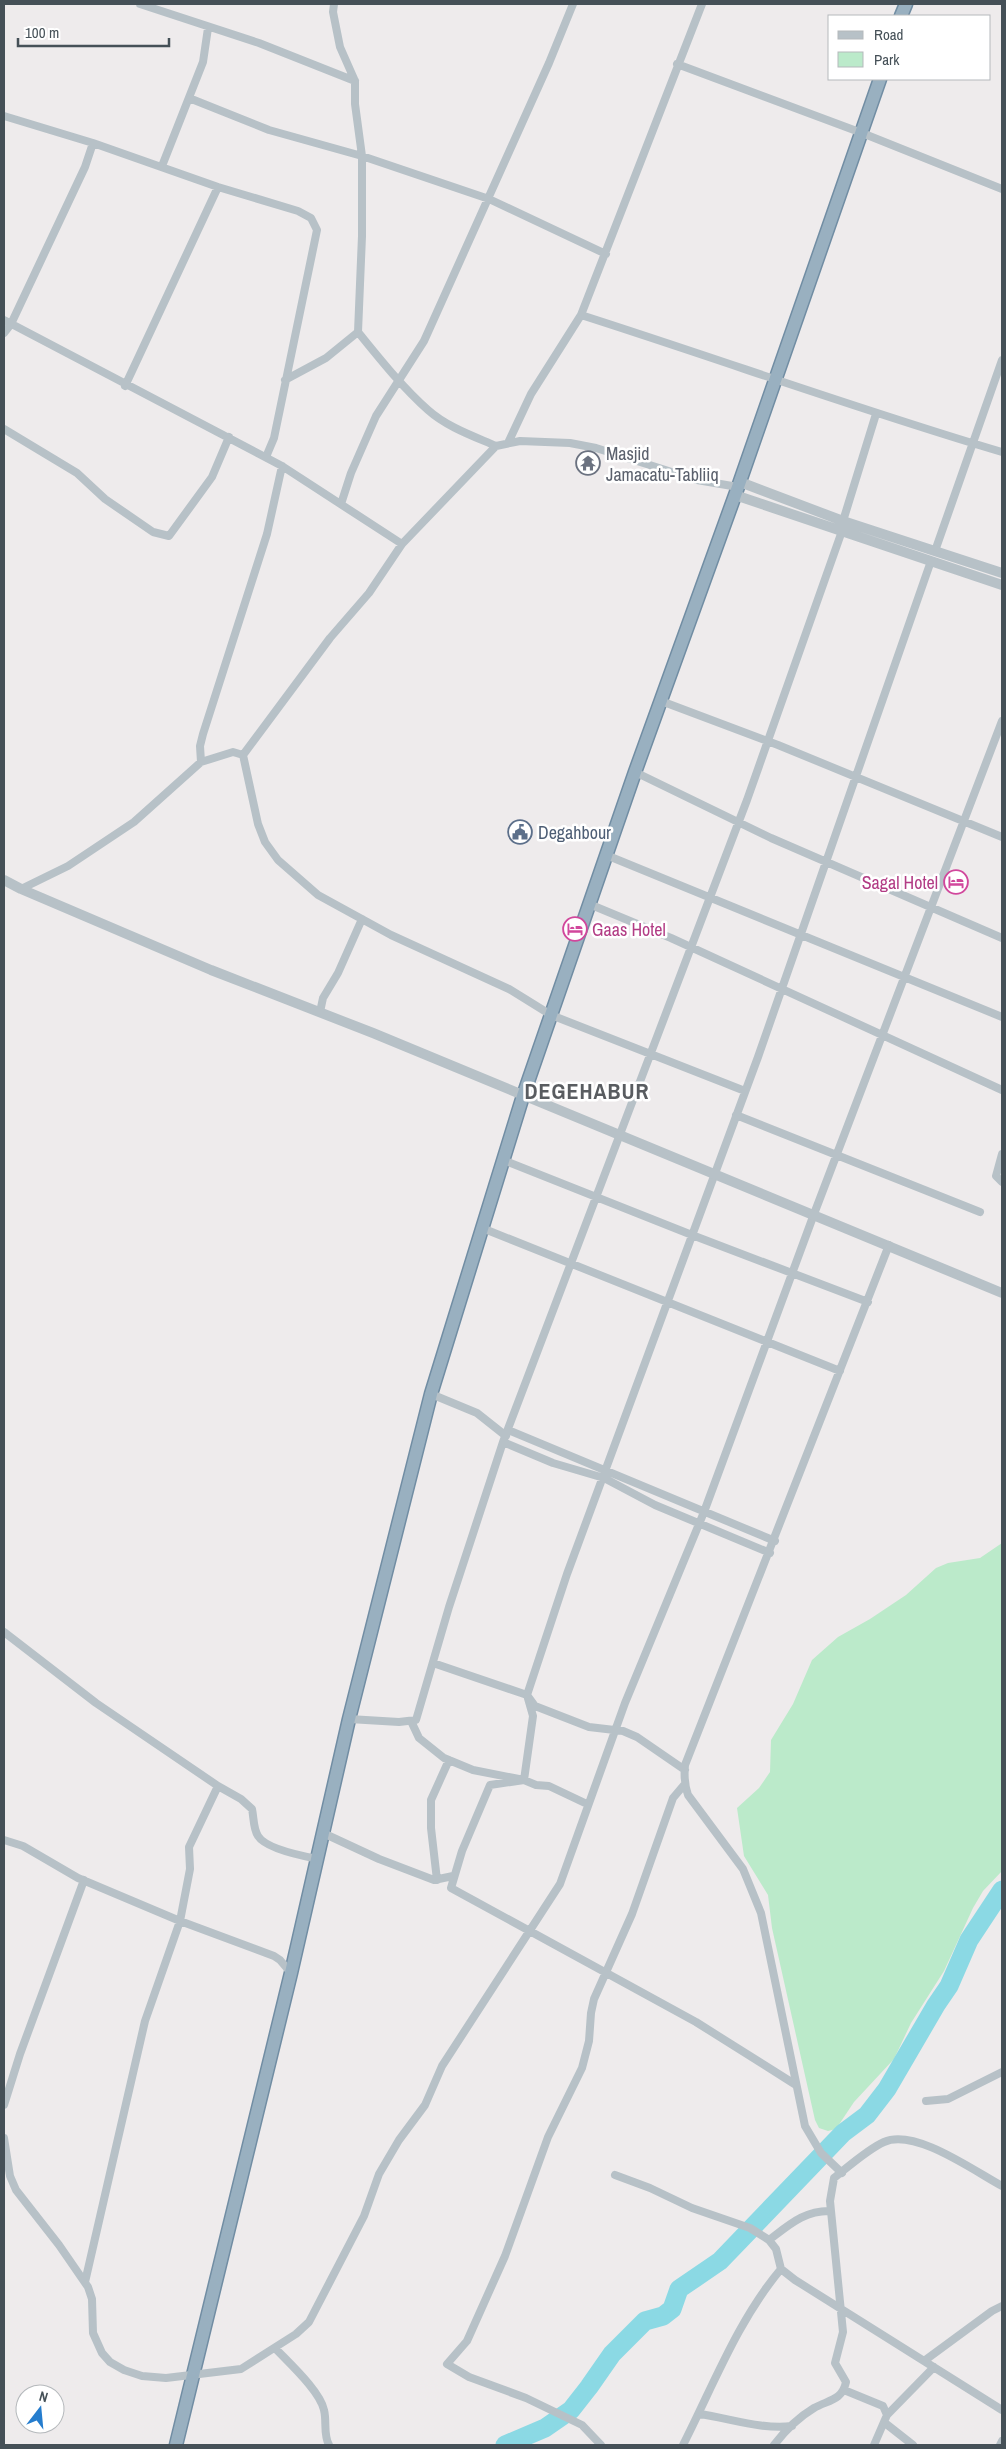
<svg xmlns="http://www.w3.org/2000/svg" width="1006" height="2449" font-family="'Archivo Narrow',sans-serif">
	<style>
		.green { fill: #bbeaca }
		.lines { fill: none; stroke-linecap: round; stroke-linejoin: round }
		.river { stroke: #8bd9e4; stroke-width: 19 }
		.trunk-casing { stroke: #718da3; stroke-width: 15 }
		.minor { stroke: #b7c1c7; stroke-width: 8 }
		.tertiary { stroke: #b7c1c7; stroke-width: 10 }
		.trunk { stroke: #99b0c0; stroke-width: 12 }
		.labels { text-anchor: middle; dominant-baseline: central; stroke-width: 5; stroke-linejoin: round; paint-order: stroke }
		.worship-label { font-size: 18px; fill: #5b616d; stroke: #fff; text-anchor: start }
		.service-label { font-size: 18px; fill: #4e5e75; stroke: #fff; text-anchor: start }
		.hotel-label { font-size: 18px; fill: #b23c85; stroke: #fff; text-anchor: end }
		.district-label { font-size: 22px; font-weight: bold; letter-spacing: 1px; fill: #595c60; stroke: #fff }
	</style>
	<rect width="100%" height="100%" fill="#eeebec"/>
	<!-- green -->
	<path class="green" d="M 1002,1543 L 1002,1871 L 983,1891 L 973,1908 L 944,1971 L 911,2023 L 894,2059 L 854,2102 L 836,2129 L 828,2131 L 819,2128 L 815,2120 L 772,1928 L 768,1895 L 744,1856 L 737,1808 L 759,1788 L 770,1772 L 771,1740 L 793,1704 L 812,1660 L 838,1637 L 870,1619 L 906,1595 L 936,1568 L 948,1563 L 980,1558 Z"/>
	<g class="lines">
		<!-- river -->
		<path class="river" d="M 505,2445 L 545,2428 L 571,2410 L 589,2387 L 612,2354 L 645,2321 L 663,2316 L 672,2309 L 679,2289 L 720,2261 L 843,2133 L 867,2115 L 887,2089 L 936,2005 L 949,1986 L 969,1940 L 1002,1890"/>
		<!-- trunk casing -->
		<g class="trunk-casing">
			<path id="trunk" d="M 901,16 L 906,4
				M 176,2445 L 291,1973 L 349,1719 L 431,1394 L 523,1096 L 635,772 L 738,487 L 880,79"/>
		</g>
		<!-- minor -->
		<path class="minor" d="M 140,4 L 259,43 L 355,81
			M 334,4 L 333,12 L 340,47 L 355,81 L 355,104 L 362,156 L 362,236 L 358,332 C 380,359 402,387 428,410 C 447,427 473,436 496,446
			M 677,64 L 862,133 L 1002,189
			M 189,98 L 269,130 L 362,156 L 489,199 L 606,254
			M 4,116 L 93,143 L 218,187 L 298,211 L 311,218 L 317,230 L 274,438 L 266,457
			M 162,166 L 203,62 L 208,28
			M 581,315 C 722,360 860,410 1002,452
			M 4,320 L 282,466 L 402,544
			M 4,333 L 11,324 L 85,167 L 93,143
			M 285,380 L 326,358 L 358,332
			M 125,386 L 218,187
			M 4,429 L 77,473 L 105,499 L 153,532 L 169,536 L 212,477 L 229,437
			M 508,443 L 531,394 L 581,315 L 702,4
			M 341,504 L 351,473 L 376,416 L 424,341 L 549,63 L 573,4
			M 843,521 L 876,414
			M 935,551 L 1002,360
			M 661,701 L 778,745 L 1002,837
			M 243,755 L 330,638 L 369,593 L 402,544 L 496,446 L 520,441 L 570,443 L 596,448 L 697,480 L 738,487
			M 243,755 L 258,824 L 265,842 L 278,860 L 318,895 L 391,935 L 509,989 L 551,1015 L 745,1091
			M 201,762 L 200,746 L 203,734 L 267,534 L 282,466
			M 635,772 L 771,838 L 1002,938
			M 606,855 L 1002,1017
			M 21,889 L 68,866 L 134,822 L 201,762 L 233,752 L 243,755
			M 589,904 L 671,938 L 1002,1090
			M 320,1012 L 323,998 L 338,973 L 362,919
			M 736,1115 L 980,1212
			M 1002,1154 L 996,1176 L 1002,1182
			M 503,1160 L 692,1235 L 868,1302
			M 482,1228 L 840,1371
			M 431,1394 L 477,1413 L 506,1436
			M 508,1430 L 775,1541
			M 503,1442 L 553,1463 L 604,1478 L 655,1505 L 770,1553
			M 4,1632 L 96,1703 L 218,1786 L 241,1799 L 252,1809 C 254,1818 253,1828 258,1836 C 266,1849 302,1856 318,1859
			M 433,1663 L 527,1695 L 535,1706 L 589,1727 L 623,1731 L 637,1737 L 685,1770
			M 349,1719 L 399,1722 L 416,1720 L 449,1607 L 503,1442 L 747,800 L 842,531
			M 411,1721 L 419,1738 L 444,1758 L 473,1770 L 524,1780 L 536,1785 L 549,1786 L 587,1804
			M 323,1833 L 379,1859 L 434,1880 L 453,1876
			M 4,1840 L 23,1846 L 78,1878 L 180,1921 L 274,1956 L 280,1960 L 291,1973
			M 437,1880 L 431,1828 L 431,1800 L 449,1760
			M 796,2085 L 696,2022 L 451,1888 L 462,1851 L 490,1785 L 524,1780 L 533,1716 L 527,1695 L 567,1574 L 758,1057 L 931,561
			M 926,2101 L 948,2099 L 1002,2072
			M 4,2105 L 20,2054 L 84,1880
			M 4,2138 L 10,2176 L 16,2190 L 59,2245 L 88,2287 L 92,2299 L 93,2333 L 102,2353 L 110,2362 L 124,2370 L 142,2376 L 166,2378 L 241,2369 L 296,2334 L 309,2322 L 364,2216 L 379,2174 L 399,2140 L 425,2105 L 442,2066 L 560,1884 L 625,1703 L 704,1512 L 814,1214 L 1002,721
			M 842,2173 L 821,2153 L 805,2126 L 761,1913 L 743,1869 L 688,1795 C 684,1784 684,1776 685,1765 L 889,1245
			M 615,2175 L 650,2188 L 692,2208 L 750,2228 L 769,2240 L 776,2249 L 781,2269 L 795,2280 L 1002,2410
			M 769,2240 C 789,2225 805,2210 831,2211
			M 85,2282 L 145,2021 L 180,1921 L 190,1869 L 189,1847 L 218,1786
			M 275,2348 C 289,2363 320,2391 324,2410 C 327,2422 323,2434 329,2445
			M 924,2361 L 992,2311 L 1002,2306
			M 844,2390 L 883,2406 L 887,2415
			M 699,2414 C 729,2418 762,2430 792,2426
			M 885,2423 L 913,2445
			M 601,2445 L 582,2425 L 526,2398 L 469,2377 L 447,2364 L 467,2341 L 505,2256 L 548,2137 L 582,2068 L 589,2041 L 591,2013 L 594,1999 L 632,1914 L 673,1798 L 684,1785
			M 683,2445 C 713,2386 738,2320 781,2269
			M 774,2445 C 784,2432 799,2417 814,2408 C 828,2400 842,2401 846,2382 L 835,2363 L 843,2332 L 830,2201 L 834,2178 C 848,2167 868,2149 884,2142 C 915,2128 974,2171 1002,2186
			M 874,2445 L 887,2415 L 934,2367
			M 1000,2445 L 1002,2441"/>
		<!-- tertiary -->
		<path class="tertiary" d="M 740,482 L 843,521 L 1002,573
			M 735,495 L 1002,585
			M 4,880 L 21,889 L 211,970 L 373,1033 L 1002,1293"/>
		<!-- trunk -->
		<use href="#trunk" class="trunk"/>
	</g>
	<!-- icons -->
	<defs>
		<g id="temple-ring" transform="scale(1.25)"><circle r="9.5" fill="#fff" stroke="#6b7280" stroke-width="1.5"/><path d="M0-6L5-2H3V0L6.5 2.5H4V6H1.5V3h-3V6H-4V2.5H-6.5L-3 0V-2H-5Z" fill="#6b7280"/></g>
		<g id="civic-ring" transform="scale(1.25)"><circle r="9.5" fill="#fff" stroke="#5c6f8a" stroke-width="1.5"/><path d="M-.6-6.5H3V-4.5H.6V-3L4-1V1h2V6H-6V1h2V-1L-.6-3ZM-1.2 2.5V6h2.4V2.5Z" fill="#5c6f8a"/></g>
		<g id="hotel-ring" transform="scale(1.25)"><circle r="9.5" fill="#fff" stroke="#d1479c" stroke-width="1.5"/><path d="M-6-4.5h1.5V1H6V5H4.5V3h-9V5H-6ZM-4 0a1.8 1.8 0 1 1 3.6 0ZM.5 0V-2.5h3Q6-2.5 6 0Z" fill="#d1479c"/></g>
	</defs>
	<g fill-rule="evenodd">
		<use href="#temple-ring" x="588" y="463"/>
		<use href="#civic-ring" x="520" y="832"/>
		<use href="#hotel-ring" x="956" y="882"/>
		<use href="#hotel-ring" x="575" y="929"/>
	</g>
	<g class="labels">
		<!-- worship labels -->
		<g class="worship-label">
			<text x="606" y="453">Masjid<tspan x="606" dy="21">Jamacatu-Tabliiq</tspan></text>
		</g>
		<!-- service labels -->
		<g class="service-label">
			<text x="538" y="832">Degahbour</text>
		</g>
		<!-- hotel labels -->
		<g class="hotel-label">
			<text x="938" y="882">Sagal Hotel</text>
			<text x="592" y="929" text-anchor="start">Gaas Hotel</text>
		</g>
		<!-- district labels -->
		<g class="district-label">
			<text x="587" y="1091">DEGEHABUR</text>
		</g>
	</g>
	<!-- border -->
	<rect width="1006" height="2449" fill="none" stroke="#455057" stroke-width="10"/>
	<!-- legend -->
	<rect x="828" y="15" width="162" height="65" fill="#ffffff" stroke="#b5b9bc"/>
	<rect x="838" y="31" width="25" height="8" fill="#b7c1c7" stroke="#b5b9bc"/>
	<text x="874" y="40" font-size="15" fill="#455057">Road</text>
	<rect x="838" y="52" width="25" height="15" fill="#bbeaca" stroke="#b5b9bc"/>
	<text x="874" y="65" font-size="15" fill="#455057">Park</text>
	<!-- north arrow -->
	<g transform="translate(40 2409) rotate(16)"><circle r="24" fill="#ffffff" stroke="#b5b9bc"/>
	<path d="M0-4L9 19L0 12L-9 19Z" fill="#257dce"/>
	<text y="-8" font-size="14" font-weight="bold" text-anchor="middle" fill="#455057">N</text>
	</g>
	<!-- scale -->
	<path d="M18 38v8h151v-8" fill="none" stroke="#455057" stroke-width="2.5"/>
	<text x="25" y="38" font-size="15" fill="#455057" stroke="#ffffff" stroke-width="4" paint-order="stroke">100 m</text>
</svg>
